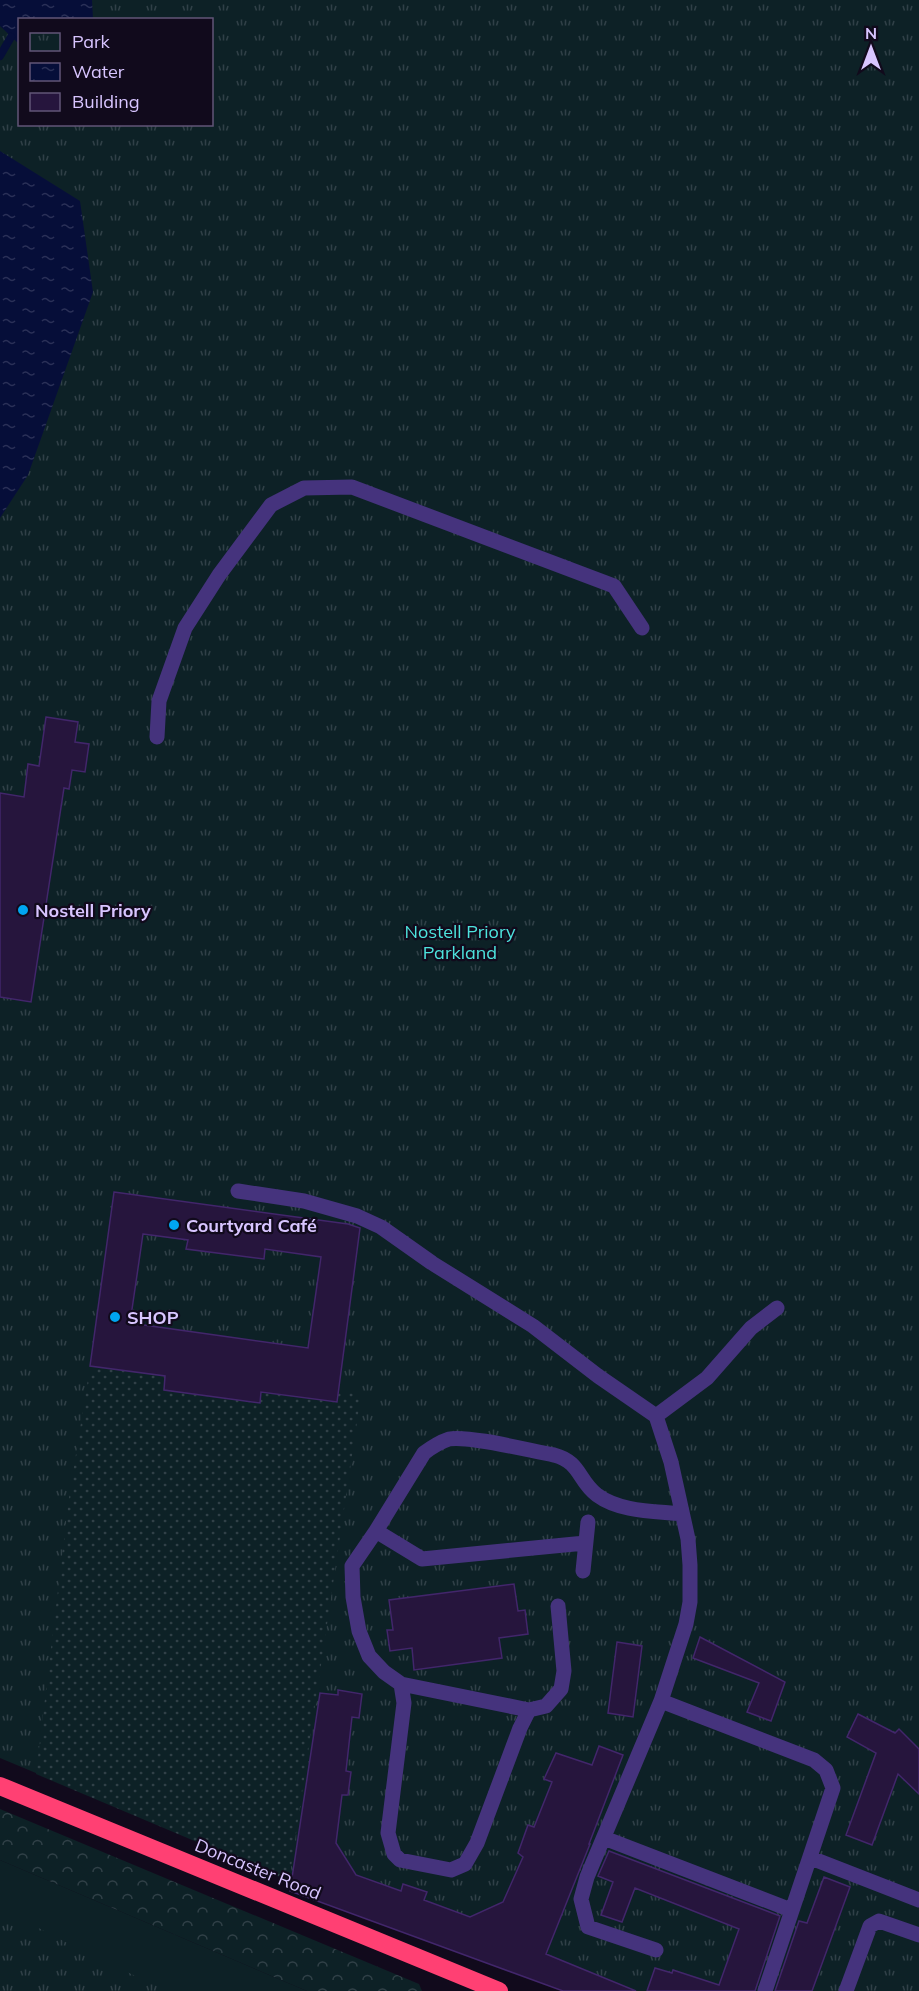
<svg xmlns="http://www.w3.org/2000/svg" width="919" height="1991" font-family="Mulish,sans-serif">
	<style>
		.grass { fill: #0d2126 }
		.forest { fill: url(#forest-crowns) }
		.park { fill: url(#park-tufts); fill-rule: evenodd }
		.garden { fill: url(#garden-dots) }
		.water { fill: url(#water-ripples) }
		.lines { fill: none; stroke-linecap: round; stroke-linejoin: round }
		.stream { stroke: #060e39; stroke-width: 8 }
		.building { fill: #26153d; stroke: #42266b; stroke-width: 1.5; fill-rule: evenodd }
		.lane { stroke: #45337d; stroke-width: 15 }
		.highway { stroke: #ff4073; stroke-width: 18 }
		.poi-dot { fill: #00a5f0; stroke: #110a1c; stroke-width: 2 }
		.labels { text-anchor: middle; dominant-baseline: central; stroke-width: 4.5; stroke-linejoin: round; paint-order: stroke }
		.poi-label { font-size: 18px; font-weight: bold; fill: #d8c5ff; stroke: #110a1c; text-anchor: start }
		.park-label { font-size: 18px; fill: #4de3dd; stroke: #110a1c }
		.street-label { font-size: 18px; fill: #d8c5ff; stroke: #110a1c }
	</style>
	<defs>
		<pattern id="forest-crowns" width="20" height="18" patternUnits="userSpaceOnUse" patternTransform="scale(1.5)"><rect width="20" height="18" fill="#0d2126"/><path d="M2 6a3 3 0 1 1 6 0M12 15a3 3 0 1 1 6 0" fill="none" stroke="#304047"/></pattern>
		<pattern id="park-tufts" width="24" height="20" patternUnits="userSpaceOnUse" patternTransform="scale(1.5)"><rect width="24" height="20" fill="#0d2126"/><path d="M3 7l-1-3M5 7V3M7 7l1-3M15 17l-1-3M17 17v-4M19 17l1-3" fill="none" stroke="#304047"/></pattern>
		<pattern id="garden-dots" width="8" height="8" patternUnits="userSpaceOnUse" patternTransform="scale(1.5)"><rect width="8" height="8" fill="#0d2126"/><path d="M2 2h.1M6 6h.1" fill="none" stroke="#304047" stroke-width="1.8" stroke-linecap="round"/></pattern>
		<pattern id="water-ripples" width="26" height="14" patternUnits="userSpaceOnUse" patternTransform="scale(1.5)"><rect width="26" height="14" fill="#060e39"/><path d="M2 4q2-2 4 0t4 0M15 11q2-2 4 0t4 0" fill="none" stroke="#2a3057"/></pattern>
	</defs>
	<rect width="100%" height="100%" fill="#110a1c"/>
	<!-- grass -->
	<path class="grass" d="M 0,1860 L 307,1991 L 139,1991 L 0,1958 Z"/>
	<!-- forest -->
	<path class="forest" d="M 0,1809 L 419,1984 L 422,1991 L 307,1991 L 0,1860 Z"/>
	<!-- park -->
	<path class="park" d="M 0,0 L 919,0 L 919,1991 L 567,1991 L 522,1976 L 0,1758 ZM 20,20 L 212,20 L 212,124 L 20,124 Z
		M 0,1908 L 98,1959 L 169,1991 L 0,1991 Z"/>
	<!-- garden -->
	<path class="garden" d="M 90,1366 L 165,1376 L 165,1390 L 259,1403 L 261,1392 L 336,1402 L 339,1390 L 361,1395 L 289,1881 L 36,1774 L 69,1498 Z"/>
	<!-- water -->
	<path class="water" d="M 0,0 L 92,0 L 93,19 L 20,20 L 19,44 L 0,26 Z
		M 0,151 L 80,201 L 93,292 L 28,475 L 0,518 Z"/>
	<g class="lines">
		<!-- stream -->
		<path class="stream" d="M 0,56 L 11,37"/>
	</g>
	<!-- building -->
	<path class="building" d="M 46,717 L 78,722 L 75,742 L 89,744 L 85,772 L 72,770 L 69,789 L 64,788 L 31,1002 L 0,997 L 0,793 L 24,797 L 28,764 L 39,766 Z
		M 114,1192 L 348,1224 L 360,1228 L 337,1402 L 261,1392 L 260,1403 L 164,1390 L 165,1376 L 90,1366 ZM 143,1234 L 188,1240 L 186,1249 L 264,1259 L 265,1249 L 321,1257 L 308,1348 L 130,1323 Z
		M 514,1584 L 518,1611 L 525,1610 L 528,1634 L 499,1638 L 502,1658 L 414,1670 L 412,1648 L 390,1651 L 387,1630 L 393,1630 L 389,1600 Z
		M 700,1637 L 785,1682 L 771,1721 L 747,1712 L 759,1683 L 693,1658 Z
		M 617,1642 L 642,1646 L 633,1717 L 608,1713 Z
		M 338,1690 L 362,1694 L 359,1718 L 352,1717 L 346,1771 L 351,1772 L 348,1795 L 342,1795 L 336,1843 L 356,1875 L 401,1891 L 403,1884 L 427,1892 L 424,1900 L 470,1917 L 503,1902 L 523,1857 L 518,1853 L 528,1825 L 534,1827 L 552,1782 L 544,1779 L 556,1753 L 592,1765 L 599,1746 L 623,1755 L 589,1844 L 590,1844 L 546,1954 L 636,1991 L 563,1991 L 290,1891 L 320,1693 L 338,1695 Z
		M 858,1714 L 895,1733 L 899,1729 L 919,1749 L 919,1794 L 898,1774 L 872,1845 L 846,1835 L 876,1753 L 847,1737 Z
		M 609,1851 L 780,1916 L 755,1991 L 647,1991 L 655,1968 L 672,1973 L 673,1970 L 719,1985 L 739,1929 L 635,1888 L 622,1922 L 601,1915 L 613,1882 L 598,1876 Z
		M 824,1877 L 850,1887 L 812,1991 L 775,1991 L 799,1921 L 807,1923 Z"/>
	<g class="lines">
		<!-- lane -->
		<path class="lane" d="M 157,737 L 159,701 L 185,628 L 219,575 L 271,505 L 304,488 L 352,487 L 614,586 L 642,628
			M 238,1191 L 304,1201 L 357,1216 L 381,1227 L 432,1263 L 533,1326 L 598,1376 L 656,1416 L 671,1462 L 688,1539 L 690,1565 L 690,1602 L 686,1624 L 661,1701
			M 656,1416 L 707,1378 L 751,1328 L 777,1308
			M 376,1531 L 422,1559 L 585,1543
			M 583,1571 L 588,1522
			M 558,1606 L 564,1671 L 561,1689 L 546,1706 L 529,1710 L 520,1728 L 477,1843 L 465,1864 L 451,1870 L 400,1860 L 394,1854 L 388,1833 L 404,1703 L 401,1684 L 384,1672 L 369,1656 L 359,1631 L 353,1597 L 352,1566 L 376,1531 L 424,1453 C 432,1447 440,1442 449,1439 C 469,1435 531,1451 554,1455 C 581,1462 578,1481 597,1495 C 620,1512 654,1511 682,1514
			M 401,1684 L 529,1710
			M 604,1838 L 791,1910
			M 811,1858 L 919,1900
			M 656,1950 L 588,1927 L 581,1899 L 587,1877 L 661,1701 L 814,1760 L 826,1770 L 833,1788 L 765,1991
			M 846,1991 L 870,1926 L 879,1921 L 919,1935"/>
		<!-- highway -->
		<path class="highway" d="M 0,1786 L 499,1991"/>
	</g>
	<!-- markers -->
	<g class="poi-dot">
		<circle cx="23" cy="910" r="6"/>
		<circle cx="174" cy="1225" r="6"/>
		<circle cx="115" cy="1317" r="6"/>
	</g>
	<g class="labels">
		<!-- poi labels -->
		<g class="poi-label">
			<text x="35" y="910">Nostell Priory</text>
			<text x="186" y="1225">Courtyard Café</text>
			<text x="127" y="1317">SHOP</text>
		</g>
		<!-- park labels -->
		<g class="park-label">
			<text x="460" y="931">Nostell Priory<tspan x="460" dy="21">Parkland</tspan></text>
		</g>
		<!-- street labels -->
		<g class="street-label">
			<text transform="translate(258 1869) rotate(22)">Doncaster Road</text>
		</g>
	</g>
	<!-- legend -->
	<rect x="18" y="18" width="195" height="108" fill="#110a1c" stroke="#615577" stroke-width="1.5"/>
	<rect x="30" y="33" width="30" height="18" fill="url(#park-tufts)" stroke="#615577" stroke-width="1.5"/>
	<text x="72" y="48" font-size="18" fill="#d8c5ff">Park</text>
	<rect x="30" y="63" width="30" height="18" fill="url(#water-ripples)" stroke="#615577" stroke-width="1.5"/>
	<text x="72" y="78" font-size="18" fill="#d8c5ff">Water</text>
	<rect x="30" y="93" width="30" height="18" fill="#26153d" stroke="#615577" stroke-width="1.5"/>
	<text x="72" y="108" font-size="18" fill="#d8c5ff">Building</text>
	<!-- north arrow -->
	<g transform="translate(871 48)" stroke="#110a1c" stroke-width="4.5" paint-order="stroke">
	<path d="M0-4.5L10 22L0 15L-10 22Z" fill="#d8c5ff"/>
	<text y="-9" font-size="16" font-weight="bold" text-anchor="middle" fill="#d8c5ff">N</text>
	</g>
</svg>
